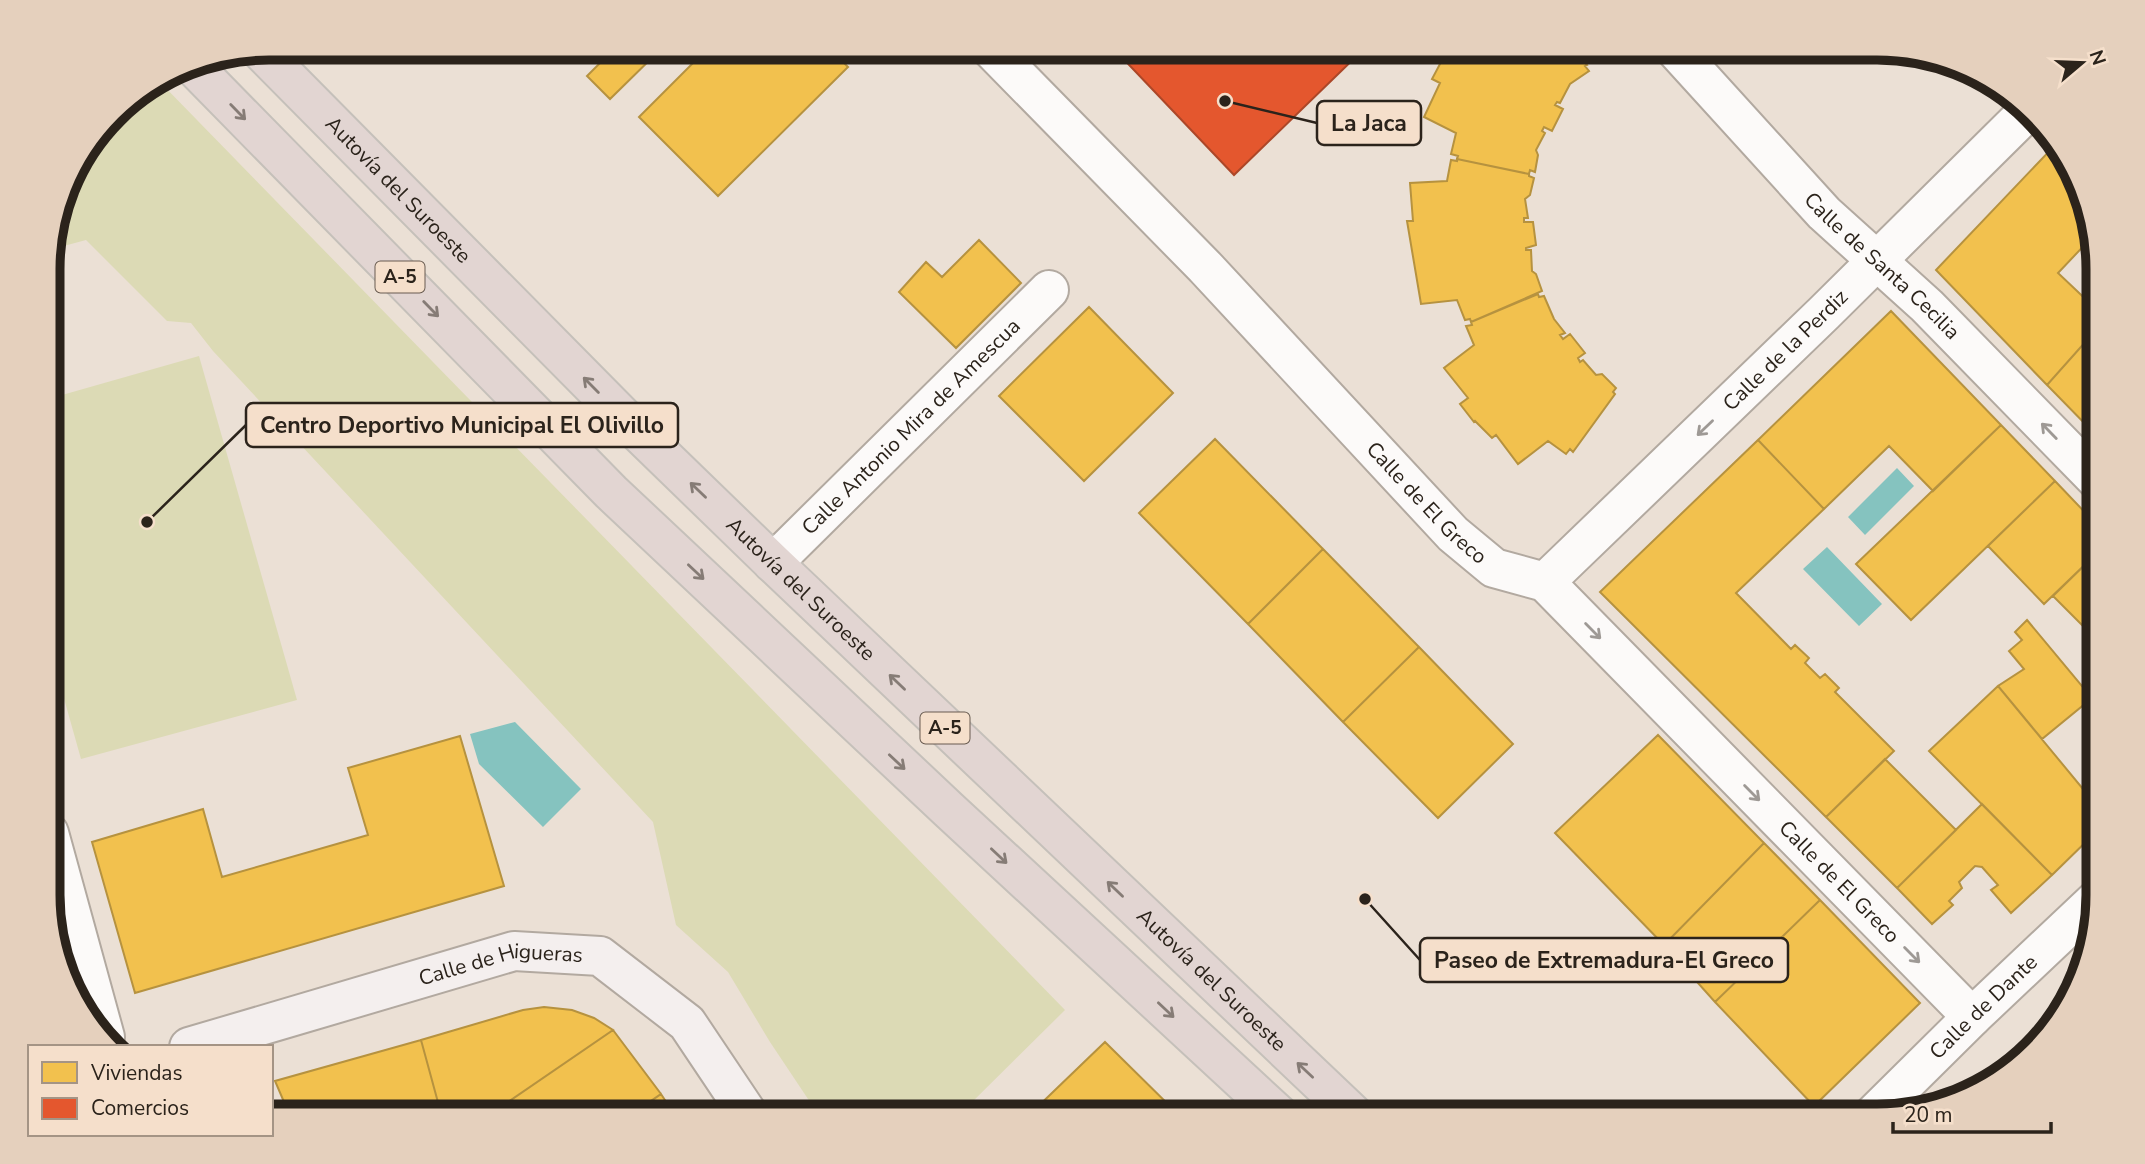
<svg xmlns="http://www.w3.org/2000/svg" width="2145" height="1164" font-family="'Nunito Sans',sans-serif">
	<style>
		.green { fill: #dcdab5 }
		.water { fill: #85c3bf }
		.homes { fill: #f2c14e; stroke: #b6923f; stroke-width: 2 }
		.shops { fill: #e4572e; stroke: #ac4728; stroke-width: 2 }
		.lines { fill: none; stroke-linecap: round; stroke-linejoin: round }
		.minor-casing { stroke: #b2a9a0; stroke-width: 42 }
		.secondary-casing { stroke: #b2a9a0; stroke-width: 42 }
		.motorway-casing { stroke: #c5c0ba; stroke-width: 42 }
		.minor { stroke: #fcfaf9; stroke-width: 38 }
		.secondary { stroke: #f4efee; stroke-width: 38 }
		.motorway { stroke: #e2d5d2; stroke-width: 38 }
		.oneway { stroke: #867c76 }
		.oneway2 { stroke: #9e9995 }
		.labels { text-anchor: middle; dominant-baseline: central; stroke-width: 7; stroke-linejoin: round; paint-order: stroke }
		.shield { fill: #f5dfcb; stroke: #685b50; stroke-width: 2 }
		.shield-label { font-size: 19px; font-weight: bold; fill: #2b231b }
		.street-label { font-size: 21px; fill: #2b231b; stroke: #f5dfcb }
		.rim { fill: none; stroke: #2b231b; stroke-width: 9 }
		.leader { fill: none; stroke: #2b231b; stroke-width: 2.5 }
		.callout-dot { fill: #2b231b; stroke: #f5dfcb; stroke-width: 2.5 }
		.callout { fill: #f5dfcb; stroke: #2b231b; stroke-width: 2.5 }
		.callout-label { font-size: 23px; text-anchor: middle; font-weight: bold; fill: #2b231b }
	</style>
	<rect width="100%" height="100%" fill="#ebe0d5"/>
	<!-- green -->
	<path class="green" d="M 158,80 L 1065,1010 L 957,1117 L 820,1117 L 770,1042 L 728,972 L 676,925 L 653,822 L 213,351 L 191,323 L 167,321 L 86,240 L 49,250 L 70,170 L 122,102 Z
		M 199,356 L 297,700 L 81,759 L 49,645 L 48,399 Z"/>
	<!-- water -->
	<path class="water" d="M 1897,468 L 1914,486 L 1865,535 L 1848,517 Z
		M 1827,547 L 1882,604 L 1859,626 L 1803,569 Z
		M 515,722 L 581,789 L 543,827 L 479,764 L 470,734 Z"/>
	<!-- homes -->
	<path class="homes" d="M 616,47 L 663,47 L 610,99 L 587,76 Z
		M 709,47 L 828,47 L 848,67 L 718,196 L 639,117 Z
		M 1449,47 L 1570,47 L 1587,65 L 1585,66 L 1589,71 L 1570,84 L 1560,103 L 1557,102 L 1555,105 L 1563,109 L 1552,131 L 1544,127 L 1542,131 L 1545,133 L 1536,150 L 1538,155 L 1535,172 L 1530,170 L 1529,174 L 1457,159 L 1458,156 L 1451,154 L 1456,133 L 1424,117 L 1440,83 L 1432,79 Z
		M 2057,143 L 2094,235 L 2058,273 L 2096,309 L 2096,330 L 2047,385 L 1936,270 Z
		M 1457,159 L 1529,174 L 1529,176 L 1534,178 L 1530,195 L 1525,199 L 1528,218 L 1524,218 L 1524,222 L 1533,222 L 1536,245 L 1526,248 L 1526,250 L 1531,250 L 1532,271 L 1536,274 L 1542,291 L 1471,322 L 1470,319 L 1465,320 L 1457,300 L 1421,304 L 1407,221 L 1413,221 L 1410,183 L 1447,181 L 1451,160 L 1457,161 Z
		M 979,240 L 1021,283 L 956,348 L 899,292 L 926,262 L 942,277 Z
		M 1538,294 L 1539,297 L 1544,296 L 1554,319 L 1565,333 L 1560,335 L 1563,339 L 1570,334 L 1585,353 L 1578,358 L 1580,362 L 1583,360 L 1596,375 L 1602,374 L 1616,388 L 1613,392 L 1615,394 L 1573,452 L 1570,449 L 1566,454 L 1548,441 L 1518,464 L 1496,435 L 1492,438 L 1475,421 L 1474,422 L 1460,404 L 1468,398 L 1444,368 L 1474,345 L 1466,326 L 1472,325 L 1471,322 Z
		M 1089,307 L 1173,393 L 1084,481 L 999,396 Z
		M 1891,311 L 2001,425 L 1933,491 L 1889,446 L 1824,509 L 1758,440 Z
		M 2096,330 L 2096,435 L 2047,385 Z
		M 2001,425 L 2055,481 L 1911,620 L 1856,564 Z
		M 1215,439 L 1323,549 L 1248,624 L 1139,513 Z
		M 1758,440 L 1824,509 L 1736,593 L 1791,649 L 1795,645 L 1809,658 L 1805,663 L 1820,678 L 1825,674 L 1839,688 L 1835,692 L 1894,751 L 1826,817 L 1600,592 Z
		M 2055,481 L 2097,525 L 2097,553 L 2044,604 L 1988,546 Z
		M 1323,549 L 1419,647 L 1343,722 L 1248,624 Z
		M 2097,553 L 2097,640 L 2053,596 Z
		M 2027,620 L 2092,698 L 2042,739 L 1998,686 L 2024,669 L 2009,651 L 2022,640 L 2015,632 Z
		M 1419,647 L 1513,744 L 1438,818 L 1343,722 Z
		M 1998,686 L 2097,806 L 2098,830 L 2052,875 L 1929,751 Z
		M 1658,735 L 1764,843 L 1664,945 L 1555,833 Z
		M 460,736 L 504,886 L 135,993 L 92,842 L 203,809 L 222,877 L 368,835 L 348,768 Z
		M 1885,759 L 1956,830 L 1897,888 L 1826,817 Z
		M 1982,804 L 2052,875 L 2011,913 L 1991,890 L 1998,885 L 1982,867 L 1975,866 L 1959,882 L 1962,888 L 1949,901 L 1953,905 L 1932,924 L 1897,888 Z
		M 1764,843 L 1820,900 L 1715,1002 L 1664,945 Z
		M 1820,900 L 1920,1003 L 1814,1106 L 1715,1002 Z
		M 544,1007 L 572,1010 L 594,1018 L 613,1030 L 486,1117 L 442,1117 L 421,1040 L 523,1010 Z
		M 613,1030 L 661,1094 L 628,1117 L 486,1117 Z
		M 421,1040 L 442,1117 L 296,1117 L 284,1102 L 275,1081 Z
		M 1105,1042 L 1180,1116 L 1027,1117 Z
		M 661,1094 L 676,1117 L 628,1117 Z"/>
	<!-- shops -->
	<path class="shops" d="M 1112,47 L 1366,47 L 1234,175 Z"/>
	<g class="lines">
		<!-- minor casing -->
		<g class="minor-casing">
			<g id="minor">
				<path id="s1" d="M 989,47 L 1205,267 L 1453,534 L 1494,568 L 1545,582 L 1972,1017"/>
				<path id="s2" d="M 1673,47 L 1824,213 L 1927,306 L 2097,480"/>
				<path id="s3" d="M 773,563 L 1049,290"/>
				<path id="s4" d="M 1545,582 L 1824,313 L 2025,114"/>
				<path d="M 49,833 L 105,1037"/>
				<path id="s5" d="M 1872,1116 L 1972,1017 L 2097,899"/>
			</g>
		</g>
		<!-- secondary casing -->
		<g class="secondary-casing">
			<g id="secondary">
				<path id="s6" d="M 189,1047 L 514,951 L 600,956 L 687,1023 L 750,1117"/>
			</g>
		</g>
		<!-- motorway casing -->
		<g class="motorway-casing">
			<g id="motorway">
				<path id="s7" d="M 259,49 L 639,433 L 773,563 L 1355,1116"/>
				<path d="M 190,63 L 611,492 L 949,810 L 1280,1116"/>
			</g>
		</g>
		<!-- minor -->
		<use href="#minor" class="minor"/>
		<!-- secondary -->
		<use href="#secondary" class="secondary"/>
		<!-- motorway -->
		<use href="#motorway" class="motorway"/>
	</g>
	<!-- one-way arrows -->
	<defs><path id="oneway-shaft" d="M-6 0H5M1.5-3L5.5 0L1.5 3" fill="none" stroke-width="1.6" stroke-linecap="round" stroke-linejoin="round" transform="scale(1.75)"/></defs>
	<g class="oneway">
		<use href="#oneway-shaft" transform="translate(238 112) rotate(46)"/>
		<use href="#oneway-shaft" transform="translate(431 309) rotate(46)"/>
		<use href="#oneway-shaft" transform="translate(591 385) rotate(-135)"/>
		<use href="#oneway-shaft" transform="translate(698 490) rotate(-136)"/>
		<use href="#oneway-shaft" transform="translate(696 572) rotate(43)"/>
		<use href="#oneway-shaft" transform="translate(897 682) rotate(-136)"/>
		<use href="#oneway-shaft" transform="translate(897 762) rotate(43)"/>
		<use href="#oneway-shaft" transform="translate(999 856) rotate(43)"/>
		<use href="#oneway-shaft" transform="translate(1115 889) rotate(-136)"/>
		<use href="#oneway-shaft" transform="translate(1166 1010) rotate(43)"/>
		<use href="#oneway-shaft" transform="translate(1305 1070) rotate(-137)"/>
	</g>
	<g class="oneway2">
		<use href="#oneway-shaft" transform="translate(1705 428) rotate(136)"/>
		<use href="#oneway-shaft" transform="translate(2049 431) rotate(-134)"/>
		<use href="#oneway-shaft" transform="translate(1593 631) rotate(45)"/>
		<use href="#oneway-shaft" transform="translate(1752 793) rotate(45)"/>
		<use href="#oneway-shaft" transform="translate(1912 955) rotate(45)"/>
	</g>
	<g class="labels">
		<!-- shield labels -->
		<g class="shield">
			<rect x="375.5" y="261.5" width="49" height="31" rx="5"/>
			<rect x="920.5" y="712.5" width="49" height="31" rx="5"/>
		</g>
		<g class="shield-label">
			<text x="400" y="277">A-5</text>
			<text x="945" y="728">A-5</text>
		</g>
		<!-- street labels -->
		<g class="street-label">
			<text stroke="none"><textPath href="#s7" startOffset="198">Autovía del Suroeste</textPath></text>
			<text stroke="none"><textPath href="#s2" startOffset="303">Calle de Santa Cecilia</textPath></text>
			<text stroke="none"><textPath href="#s4" startOffset="334">Calle de la Perdiz</textPath></text>
			<text stroke="none"><textPath href="#s3" startOffset="194">Calle Antonio Mira de Amescua</textPath></text>
			<text stroke="none"><textPath href="#s1" startOffset="632">Calle de El Greco</textPath></text>
			<text stroke="none"><textPath href="#s7" startOffset="765">Autovía del Suroeste</textPath></text>
			<text stroke="none"><textPath href="#s1" startOffset="1199">Calle de El Greco</textPath></text>
			<text stroke="none"><textPath href="#s6" startOffset="324">Calle de Higueras</textPath></text>
			<text stroke="none"><textPath href="#s7" startOffset="1332">Autovía del Suroeste</textPath></text>
			<text stroke="none"><textPath href="#s5" startOffset="156">Calle de Dante</textPath></text>
		</g>
	</g>
	<!-- crop -->
	<path d="M0 0H2145V1164H0ZM269 60H1877A209 209 0 0 1 2086 269V895A209 209 0 0 1 1877 1104H269A209 209 0 0 1 60 895V269A209 209 0 0 1 269 60Z" fill="#e5d0bd" fill-rule="evenodd"/>
	<path class="rim" d="M269 60H1877A209 209 0 0 1 2086 269V895A209 209 0 0 1 1877 1104H269A209 209 0 0 1 60 895V269A209 209 0 0 1 269 60Z"/>
	<!-- callouts -->
	<path class="leader" d="M1225 101L1317 123M147 522L246 425M1365 899L1420 960"/>
	<g class="callout-dot">
		<circle cx="1225" cy="101" r="7"/>
		<circle cx="147" cy="522" r="7"/>
		<circle cx="1365" cy="899" r="7"/>
	</g>
	<g class="callout">
		<rect x="1317" y="101" width="104" height="44" rx="7"/>
		<rect x="246" y="403" width="432" height="44" rx="7"/>
		<rect x="1420" y="938" width="368" height="44" rx="7"/>
	</g>
	<g class="callout-label">
		<text x="1369" y="131">La Jaca</text>
		<text x="462" y="433">Centro Deportivo Municipal El Olivillo</text>
		<text x="1604" y="968">Paseo de Extremadura-El Greco</text>
	</g>
	<!-- legend -->
	<rect x="28" y="1045" width="245" height="91" fill="#f5dfcb" stroke="#a49485" stroke-width="2"/>
	<rect x="42" y="1062" width="35" height="21" fill="#f2c14e" stroke="#a49485" stroke-width="2"/>
	<text x="91" y="1080" font-size="21" fill="#2b231b">Viviendas</text>
	<rect x="42" y="1098" width="35" height="21" fill="#e4572e" stroke="#a49485" stroke-width="2"/>
	<text x="91" y="1115" font-size="21" fill="#2b231b">Comercios</text>
	<!-- north arrow -->
	<g transform="translate(2082 63) rotate(71)" stroke="#f5dfcb" stroke-width="5" paint-order="stroke">
	<path d="M0-5L12 26L0 18L-12 26Z" fill="#2b231b"/>
	<text y="-10" font-size="19" font-weight="bold" text-anchor="middle" fill="#2b231b">N</text>
	</g>
	<!-- scale -->
	<path d="M1893 1122v10h158v-10" fill="none" stroke="#2b231b" stroke-width="3.5"/>
	<text x="1904" y="1122" font-size="21" fill="#2b231b" stroke="#f5dfcb" stroke-width="5" paint-order="stroke">20 m</text>
</svg>
